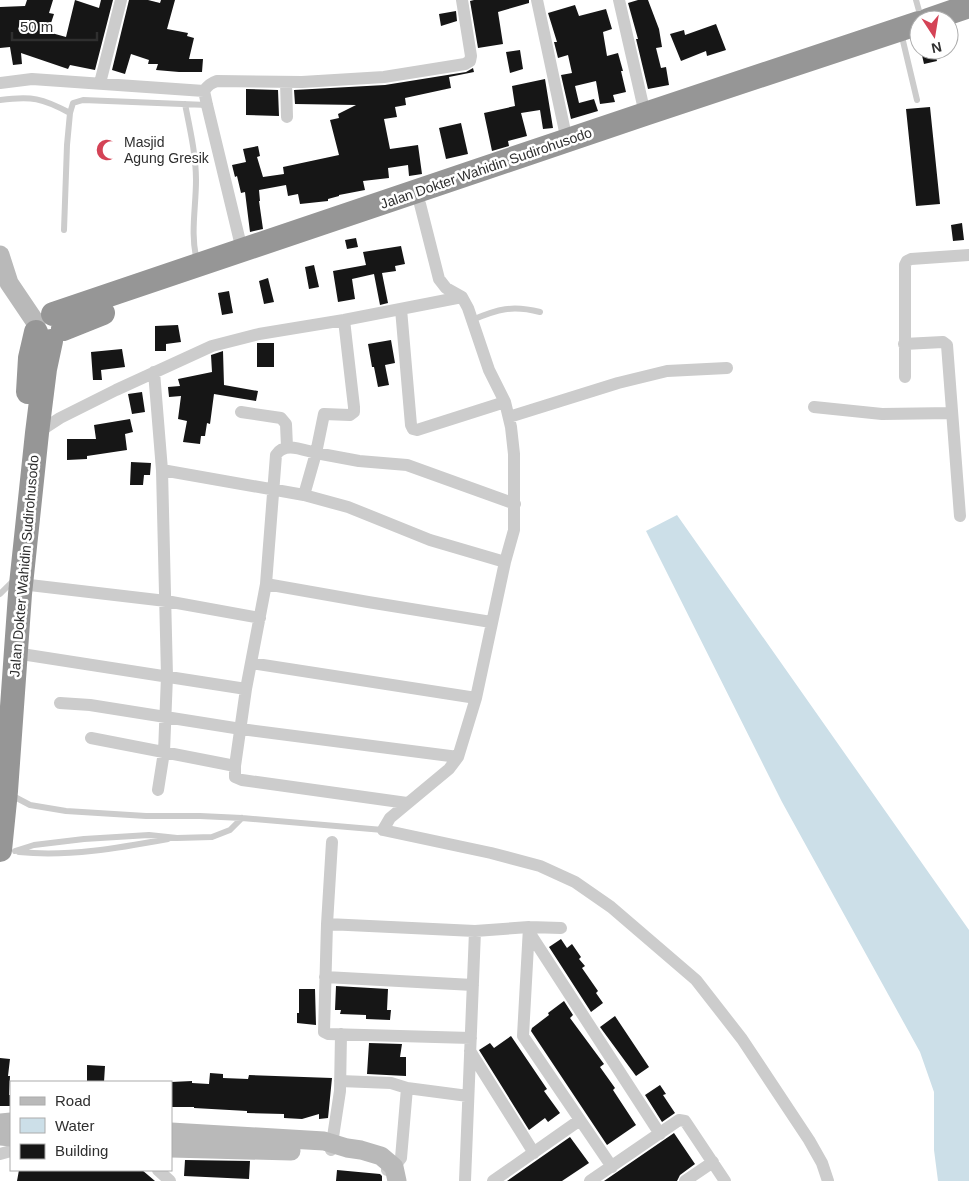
<svg xmlns="http://www.w3.org/2000/svg" width="969" height="1181" font-family="Helvetica,sans-serif">
	<style>
		.water { fill: #ccdfe8 }
		.building { fill: #161616 }
		.lines { fill: none; stroke-linecap: round; stroke-linejoin: round }
		.lane { stroke: #ccc; stroke-width: 6 }
		.street { stroke: #ccc; stroke-width: 12 }
		.secondary { stroke: #b9b9b9; stroke-width: 19 }
		.highway { stroke: #969696; stroke-width: 24 }
		.labels { text-anchor: middle; dominant-baseline: central; stroke-width: 5; stroke-linejoin: round; paint-order: stroke }
		.poi-label { font-size: 14px; fill: #2f2f2f; stroke: #fff; text-anchor: start }
		.street-label { font-size: 14px; fill: #2f2f2f; stroke: #fff }
	</style>
	<rect width="100%" height="100%" fill="#fff"/>
	<!-- water -->
	<path class="water" d="M 677,515 L 969,930 L 969,1181 L 938,1181 L 934,1150 L 934,1092 L 920,1052 L 782,802 L 646,531 Z"/>
	<!-- building -->
	<path class="building" d="M 27,0 L 53,0 L 49,13 L 54,14 L 48,32 L 66,37 L 75,0 L 99,8 L 101,0 L 113,0 L 95,70 L 70,65 L 68,69 L 21,53 L 22,64 L 13,65 L 10,47 L 0,48 L 0,7 L 25,6 Z
		M 129,0 L 148,0 L 160,3 L 161,0 L 175,0 L 167,29 L 188,33 L 187,36 L 194,38 L 189,59 L 203,59 L 202,72 L 179,72 L 156,70 L 158,64 L 148,64 L 149,60 L 131,54 L 125,74 L 112,70 Z
		M 474,0 L 529,0 L 529,3 L 498,12 L 503,44 L 478,48 L 470,1 Z
		M 638,0 L 648,0 L 659,29 L 662,47 L 656,48 L 661,68 L 666,67 L 669,85 L 648,89 L 636,39 L 638,39 L 628,3 Z
		M 575,5 L 579,16 L 606,9 L 612,29 L 603,32 L 607,56 L 618,53 L 623,71 L 621,71 L 626,92 L 613,95 L 615,102 L 600,104 L 596,81 L 575,86 L 579,103 L 594,99 L 598,111 L 571,119 L 561,75 L 572,73 L 568,55 L 558,58 L 554,42 L 557,42 L 548,13 Z
		M 456,11 L 457,21 L 441,26 L 439,14 Z
		M 716,24 L 726,50 L 707,56 L 706,51 L 681,61 L 670,34 L 684,30 L 685,35 Z
		M 520,50 L 523,69 L 510,73 L 506,52 Z
		M 928,50 L 934,50 L 937,61 L 924,64 L 921,51 Z
		M 473,68 L 474,72 L 449,77 L 451,88 L 405,98 L 406,105 L 395,107 L 397,117 L 384,119 L 390,149 L 418,145 L 422,174 L 409,176 L 408,165 L 388,168 L 389,178 L 363,181 L 365,190 L 339,195 L 339,196 L 328,199 L 328,201 L 300,204 L 298,194 L 288,196 L 286,185 L 259,190 L 260,201 L 259,201 L 263,229 L 250,232 L 245,192 L 241,193 L 237,176 L 235,177 L 232,165 L 246,162 L 243,149 L 258,146 L 260,156 L 257,157 L 263,177 L 284,174 L 283,167 L 339,155 L 330,120 L 339,118 L 338,114 L 356,105 L 295,104 L 294,90 L 385,85 L 466,72 Z
		M 545,79 L 553,128 L 543,129 L 540,110 L 521,113 L 527,136 L 508,141 L 509,146 L 492,151 L 484,113 L 515,106 L 512,86 Z
		M 246,89 L 278,90 L 279,116 L 246,115 Z
		M 930,107 L 940,204 L 916,206 L 906,109 Z
		M 461,123 L 468,154 L 446,159 L 439,128 Z
		M 962,223 L 964,240 L 953,241 L 951,225 Z
		M 356,238 L 358,247 L 347,249 L 345,240 Z
		M 401,246 L 405,264 L 395,266 L 396,271 L 382,273 L 388,303 L 380,305 L 374,274 L 352,279 L 355,299 L 338,302 L 333,271 L 366,265 L 363,252 Z
		M 314,265 L 319,287 L 309,289 L 305,267 Z
		M 268,278 L 274,302 L 264,304 L 259,281 Z
		M 229,291 L 233,313 L 222,315 L 218,293 Z
		M 178,325 L 181,342 L 166,344 L 166,351 L 155,351 L 155,326 Z
		M 391,340 L 395,363 L 385,365 L 389,385 L 378,387 L 374,367 L 372,367 L 368,344 Z
		M 257,343 L 274,343 L 274,367 L 257,367 Z
		M 122,349 L 125,367 L 101,370 L 102,380 L 93,380 L 91,352 Z
		M 223,351 L 224,385 L 258,391 L 256,401 L 214,394 L 210,424 L 207,423 L 205,436 L 201,436 L 200,444 L 183,442 L 187,421 L 178,419 L 181,396 L 169,397 L 168,387 L 180,386 L 178,379 L 212,372 L 211,355 Z
		M 142,392 L 145,412 L 132,414 L 128,394 Z
		M 130,419 L 133,432 L 125,434 L 127,450 L 87,456 L 87,459 L 67,460 L 67,439 L 96,439 L 94,425 Z
		M 131,462 L 151,463 L 150,475 L 144,475 L 143,485 L 130,485 Z
		M 561,939 L 567,948 L 572,944 L 581,957 L 579,959 L 585,966 L 582,968 L 598,991 L 596,993 L 603,1003 L 591,1012 L 549,947 Z
		M 336,986 L 388,989 L 387,1010 L 391,1010 L 390,1020 L 366,1019 L 366,1015 L 340,1014 L 341,1010 L 335,1010 Z
		M 299,989 L 315,989 L 316,1025 L 297,1023 L 297,1013 L 299,1013 Z
		M 564,1001 L 573,1015 L 570,1018 L 604,1064 L 600,1067 L 615,1088 L 613,1090 L 636,1125 L 607,1145 L 531,1031 L 532,1028 L 549,1015 L 548,1013 Z
		M 615,1016 L 649,1067 L 636,1076 L 600,1027 Z
		M 511,1036 L 547,1089 L 544,1091 L 560,1113 L 548,1122 L 545,1118 L 529,1130 L 479,1050 L 490,1043 L 494,1048 Z
		M 369,1043 L 402,1044 L 400,1057 L 406,1057 L 406,1076 L 367,1074 Z
		M 0,1058 L 10,1059 L 8,1076 L 10,1076 L 9,1095 L 11,1095 L 11,1106 L 0,1106 Z
		M 87,1065 L 105,1066 L 104,1082 L 87,1082 Z
		M 210,1073 L 223,1074 L 223,1078 L 248,1079 L 249,1075 L 332,1078 L 328,1118 L 319,1119 L 319,1114 L 302,1119 L 284,1118 L 284,1114 L 247,1113 L 247,1111 L 194,1108 L 194,1107 L 171,1107 L 171,1082 L 192,1081 L 192,1083 L 209,1084 Z
		M 660,1085 L 666,1094 L 663,1095 L 675,1113 L 662,1122 L 645,1095 Z
		M 674,1133 L 695,1164 L 680,1175 L 677,1181 L 604,1181 Z
		M 570,1137 L 589,1163 L 562,1181 L 507,1181 Z
		M 185,1160 L 250,1161 L 249,1179 L 184,1176 Z
		M 19,1170 L 142,1170 L 155,1181 L 17,1181 Z
		M 337,1170 L 380,1174 L 382,1176 L 382,1181 L 336,1181 Z"/>
	<g class="lines">
		<!-- lane -->
		<path class="lane" d="M 916,0 L 921,18
			M 903,41 L 917,100
			M 0,100 C 32,96 42,98 70,113
			M 185,104 C 190,129 196,155 196,180 C 196,208 190,234 197,261
			M 64,230 L 67,145 L 70,113 L 73,103 L 83,100 L 207,105
			M 472,320 C 498,309 512,305 540,312
			M 0,594 L 12,582
			M 11,795 L 30,805 L 66,811 L 146,816 L 200,816 L 242,818 L 383,830
			M 15,851 L 34,845 L 84,839 L 149,835 L 177,838 L 212,837 L 230,830 L 242,818
			M 19,852 C 68,857 119,848 168,839"/>
		<!-- street -->
		<path class="street" d="M 537,0 L 567,141
			M 619,0 L 645,114
			M 286,82 L 287,117
			M 0,83 L 32,79 L 204,91
			M 100,83 L 121,0
			M 420,204 L 439,279 L 446,288 L 462,297 L 468,308 L 489,370 L 505,402 L 511,427 L 514,454 L 514,530 L 505,562 L 476,698 L 458,757 L 449,769 L 390,818 L 383,830 L 491,853 L 540,866 L 575,882 L 611,907 L 696,980 L 742,1039 L 809,1140 L 822,1163 L 828,1181
			M 242,250 L 207,105 L 204,91 C 208,85 211,83 217,81 L 302,82 L 384,77 L 465,64 L 470,61 L 471,56 L 462,0
			M 401,309 L 411,425 L 413,429 L 417,430 L 505,402
			M 904,344 L 943,342 L 947,345 L 960,516
			M 154,372 L 162,470 L 167,676 L 164,752 L 158,790
			M 905,377 L 905,265 L 907,261 L 911,259 L 969,255
			M 814,407 L 882,414 L 952,413
			M 241,412 L 281,418 L 286,424 L 287,447
			M 509,417 L 618,383 L 667,371 L 727,368
			M 37,433 L 60,418 L 116,390 L 212,346 L 259,334 L 344,320 L 462,297
			M 162,470 L 304,495 L 348,507 L 430,540 L 505,562
			M 304,495 L 316,453 L 359,461 L 407,465 L 515,504
			M 21,584 L 166,601 L 260,618
			M 266,584 L 368,602 L 491,622
			M 15,653 L 246,689
			M 251,663 L 476,698
			M 60,703 L 90,705 L 241,729 L 458,757
			M 91,738 L 235,766 L 246,689 L 266,584 L 276,455 C 284,441 303,450 316,453 L 324,414 L 350,415 L 354,412 L 354,407 L 344,320
			M 235,766 L 235,777 L 242,780 L 407,803
			M 332,842 L 327,924 L 324,1032 L 328,1034 L 471,1038
			M 327,924 L 475,931 L 529,927 L 561,928
			M 529,927 L 523,1036 L 612,1167
			M 529,932 L 660,1134
			M 325,977 L 473,985
			M 470,1051 L 534,1153
			M 340,1081 L 391,1083 L 407,1088 L 468,1096
			M 331,1150 L 340,1091 L 341,1034
			M 0,1154 L 11,1151
			M 158,1170 L 170,1181
			M 387,1170 L 394,1167 L 401,1158 L 407,1088
			M 465,1181 L 475,931
			M 493,1181 L 580,1120
			M 590,1181 L 679,1120 L 685,1121 L 725,1181
			M 685,1181 L 713,1162"/>
		<!-- secondary -->
		<path class="secondary" d="M 0,255 L 9,283 L 36,323
			M 0,1123 L 11,1122
			M 171,1132 L 324,1141 L 347,1148 L 361,1150 L 381,1156 L 394,1167 L 397,1181
			M 0,1136 L 11,1137
			M 171,1148 L 291,1151"/>
		<!-- highway -->
		<path class="highway" d="M 928,20 L 969,6
			M 53,314 L 645,114 L 919,23
			M 63,329 L 103,313
			M 28,392 L 30,358 L 36,332
			M 0,850 L 6,791 L 20,594 L 37,433 L 45,369 L 51,341"/>
	</g>
	<!-- icons -->
	<defs>
		<g id="mosque-bare" transform="scale(1.725)"><path d="M3.5-4.9A6 6 0 1 0 3.5 4.9A5 5 0 1 1 3.5-4.9Z" fill="#d44356" stroke="#fff" stroke-width="2.5" paint-order="stroke"/></g>
	</defs>
	<g fill-rule="evenodd">
		<use href="#mosque-bare" x="107" y="150"/>
	</g>
	<g class="labels">
		<!-- poi labels -->
		<g class="poi-label">
			<text x="124" y="142">Masjid<tspan x="124" dy="16">Agung Gresik</tspan></text>
		</g>
		<!-- street labels -->
		<g class="street-label">
			<text transform="translate(486 168) rotate(-19)">Jalan Dokter Wahidin Sudirohusodo</text>
			<text transform="translate(24 566) rotate(-85)">Jalan Dokter Wahidin Sudirohusodo</text>
		</g>
	</g>
	<!-- legend -->
	<rect x="10" y="1081" width="162" height="90" fill="#ffffff" stroke="#acacac"/>
	<rect x="20" y="1097" width="25" height="8" fill="#b9b9b9" stroke="#acacac"/>
	<text x="55" y="1106" font-size="15" fill="#2f2f2f">Road</text>
	<rect x="20" y="1118" width="25" height="15" fill="#ccdfe8" stroke="#acacac"/>
	<text x="55" y="1131" font-size="15" fill="#2f2f2f">Water</text>
	<rect x="20" y="1144" width="25" height="15" fill="#161616" stroke="#acacac"/>
	<text x="55" y="1156" font-size="15" fill="#2f2f2f">Building</text>
	<!-- north arrow -->
	<g transform="translate(934 35) rotate(168)"><circle r="24" fill="#ffffff" stroke="#acacac"/>
	<path d="M0-4L9 19L0 12L-9 19Z" fill="#d44356"/>
	<text y="-8" font-size="14" font-weight="bold" text-anchor="middle" fill="#2f2f2f">N</text>
	</g>
	<!-- scale -->
	<path d="M12 32v8h85v-8" fill="none" stroke="#2f2f2f" stroke-width="2.5"/>
	<text x="20" y="32" font-size="15" fill="#2f2f2f" stroke="#ffffff" stroke-width="4" paint-order="stroke">50 m</text>
</svg>
